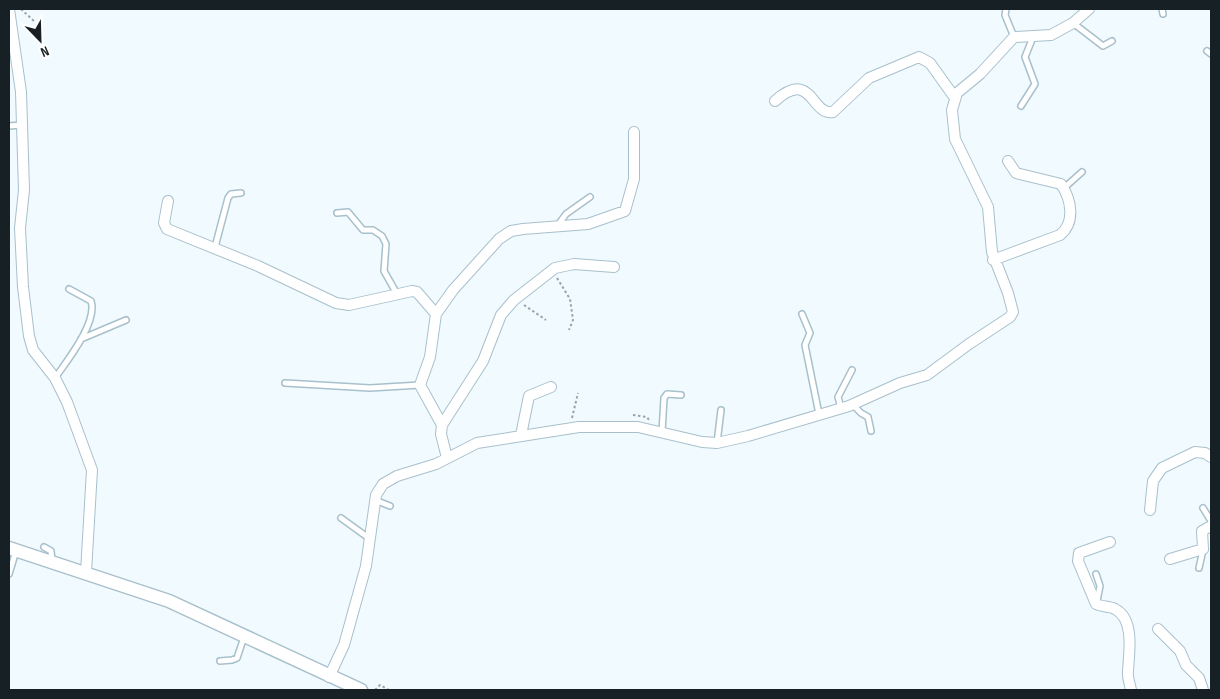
<svg xmlns="http://www.w3.org/2000/svg" width="1220" height="699" font-family="'Sofia Sans Condensed',sans-serif">
	<style>
		.lines { fill: none; stroke-linecap: round; stroke-linejoin: round }
		.service-casing { stroke: #a8c0cc; stroke-width: 8 }
		.minor-casing { stroke: #a8c0cc; stroke-width: 12 }
		.tertiary-casing { stroke: #a8c0cc; stroke-width: 15 }
		.path { stroke: #9aa4a8; stroke-width: 2; stroke-dasharray: 2.5 2.5; stroke-linecap: butt }
		.service { stroke: #fff; stroke-width: 5 }
		.minor { stroke: #fff; stroke-width: 10 }
		.tertiary { stroke: #fff; stroke-width: 12 }
	</style>
	<rect width="100%" height="100%" fill="#f0faff"/>
	<g class="lines">
		<!-- service casing -->
		<g class="service-casing">
			<path id="service" d="M 1006,9 L 1005,15 L 1014,37
				M 1162,9 L 1163,14
				M 1073,23 L 1103,46 L 1112,41
				M 1207,51 L 1211,54
				M 1021,106 L 1035,84 L 1025,57 L 1033,37
				M 9,126 L 21,125
				M 1064,188 L 1082,172
				M 337,213 L 348,212 L 363,230 L 373,230 L 382,236 L 386,244 L 384,271 L 397,294
				M 558,225 L 566,214 L 590,197
				M 215,247 L 228,198 L 231,194 L 241,193
				M 802,314 L 810,333 L 805,345 L 819,414
				M 81,339 L 126,320
				M 55,378 C 67,361 98,322 91,301 L 69,289
				M 285,383 L 370,388 L 420,385
				M 853,405 L 861,413 L 868,417 L 871,431
				M 841,408 L 838,397 L 852,370
				M 662,432 L 664,398 L 667,394 L 681,395
				M 717,443 L 721,410
				M 375,500 L 390,506
				M 1203,508 L 1211,521
				M 341,518 L 370,539
				M 44,547 L 51,551 L 52,561
				M 1199,568 L 1203,550
				M 9,574 L 16,551
				M 1096,574 L 1100,586 L 1097,601
				M 220,661 L 232,660 L 237,658 L 244,637"/>
		</g>
		<!-- minor casing -->
		<g class="minor-casing">
			<path id="minor" d="M 9,9 L 21,92 L 24,190 L 20,228 L 23,287 L 29,336 L 33,350 L 55,378 L 67,402 L 92,470 L 86,572
				M 775,101 C 812,68 811,116 833,112 L 869,78 L 919,57 L 930,63 L 955,98
				M 168,201 L 164,223 L 167,229 L 258,266 L 336,303 L 349,305 L 412,291 L 417,292 L 436,314
				M 993,260 L 1060,235 C 1076,222 1071,199 1061,184 L 1016,173 L 1008,161
				M 442,425 L 420,385 L 430,357 L 436,314 L 453,290 L 499,239 L 511,231 L 523,229 L 588,224 L 625,211 L 634,179 L 634,132
				M 521,435 L 529,396 L 551,387
				M 447,458 L 441,434 L 442,425 L 483,361 L 501,315 L 514,300 L 555,268 L 574,264 L 614,267
				M 1150,510 L 1153,481 L 1162,468 L 1195,452 L 1205,453 L 1211,457
				M 1110,542 L 1079,553 L 1078,561 L 1096,604 C 1102,607 1110,606 1115,609 C 1135,619 1129,653 1128,671 C 1127,677 1130,684 1131,690
				M 1170,559 L 1203,549 L 1202,531 L 1211,526
				M 1158,629 L 1180,651 L 1186,665 L 1199,678 L 1203,690
				M 329,677 L 344,645 L 366,566 L 376,495 L 383,484 L 397,476 L 436,464 L 477,443 L 579,427 L 638,427 L 702,442 L 717,443 L 748,436 L 849,406 L 900,383 L 927,375 L 969,344 L 1010,317 L 1013,312 L 1008,293 L 992,252 L 988,207 L 955,139 L 952,110 L 957,93 L 980,74 L 1014,37 L 1051,35 L 1073,23 L 1089,9"/>
		</g>
		<!-- tertiary casing -->
		<g class="tertiary-casing">
			<path id="tertiary" d="M 9,548 L 169,601 L 361,690"/>
		</g>
		<!-- path -->
		<path class="path" d="M 21,9 L 35,22
			M 557,278 L 570,299 L 573,320 L 569,330
			M 524,305 L 546,320
			M 633,415 L 647,417 L 649,420
			M 572,418 L 578,393
			M 375,690 L 380,685 L 389,690"/>
		<!-- service -->
		<use href="#service" class="service"/>
		<!-- minor -->
		<use href="#minor" class="minor"/>
		<!-- tertiary -->
		<use href="#tertiary" class="tertiary"/>
	</g>
	<!-- border -->
	<rect width="1220" height="699" fill="none" stroke="#172024" stroke-width="20"/>
	<!-- north arrow -->
	<g transform="translate(40 40) rotate(157)" stroke="#ffffff" stroke-width="4" paint-order="stroke">
	<path d="M0-4L9 19L0 12L-9 19Z" fill="#172024"/>
	<text y="-8" font-size="14" font-weight="bold" text-anchor="middle" fill="#172024">N</text>
	</g>
</svg>
